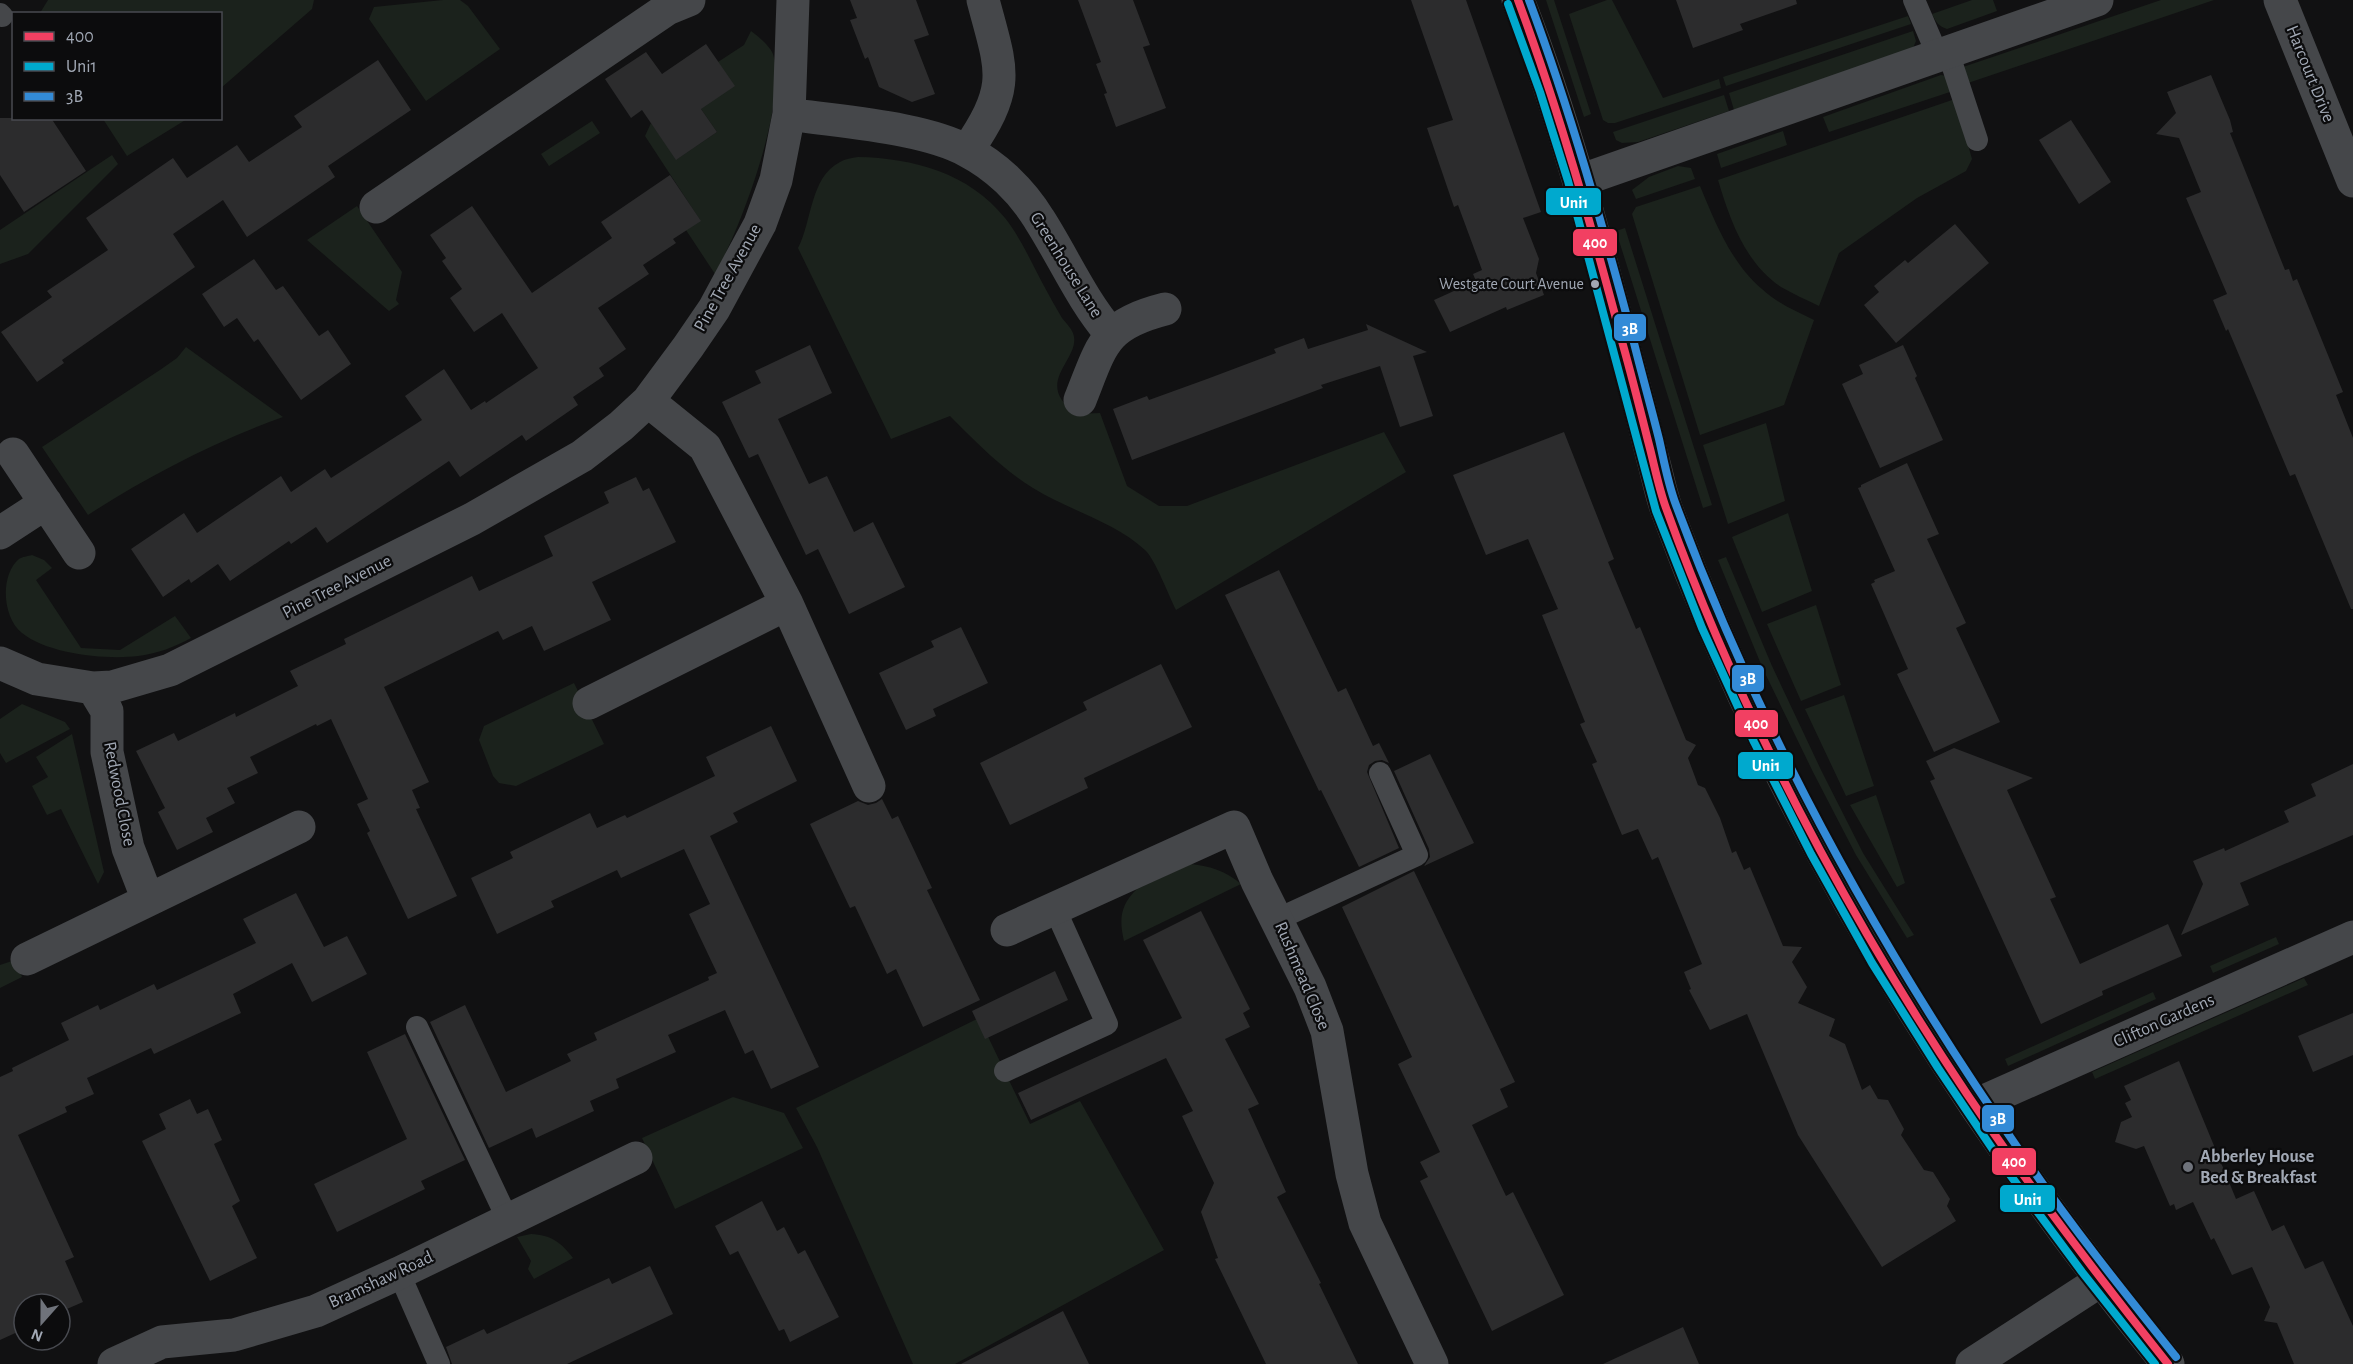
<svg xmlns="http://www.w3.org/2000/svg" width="2353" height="1364" font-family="'Alegreya Sans',sans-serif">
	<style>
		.green { fill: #1b221c }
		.building { fill: #2c2c2d }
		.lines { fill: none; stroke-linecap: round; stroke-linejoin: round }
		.service { stroke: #45474a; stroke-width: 22 }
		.minor { stroke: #45474a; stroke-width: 33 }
		.primary { stroke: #484a4c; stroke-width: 33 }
		.bus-1-casing { stroke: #0c0c0d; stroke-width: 12 }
		.bus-2-casing { stroke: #0c0c0d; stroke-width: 12 }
		.bus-3-casing { stroke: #0c0c0d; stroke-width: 12 }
		.bus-1 { stroke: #f24062; stroke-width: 8 }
		.bus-2 { stroke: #00a9ce; stroke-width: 8 }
		.bus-3 { stroke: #338bd7; stroke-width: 8 }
		.bus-dot { fill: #a1a8b4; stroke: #0c0c0d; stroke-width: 2 }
		.poi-dot { fill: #6f737b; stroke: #0c0c0d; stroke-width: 2 }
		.labels { text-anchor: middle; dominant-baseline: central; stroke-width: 4.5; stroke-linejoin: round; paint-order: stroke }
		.bus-label { font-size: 16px; fill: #a1a8b4; stroke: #0c0c0d; text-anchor: end }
		.street-label { font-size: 18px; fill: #a1a8b4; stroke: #0c0c0d }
		.poi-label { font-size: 18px; font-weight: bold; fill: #a1a8b4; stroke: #0c0c0d; text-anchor: start }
		.line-badge { stroke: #0c0c0d; stroke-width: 2 }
		.badge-label { font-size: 16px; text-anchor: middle; font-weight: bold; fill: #fff }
	</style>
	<rect width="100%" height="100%" fill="#111112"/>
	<!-- green -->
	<path class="green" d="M 48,0 L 314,0 L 312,9 L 221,88 L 220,14 L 40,13 Z
		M 443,0 L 460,0 L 468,6 L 500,49 L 426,101 L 369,19 L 374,7 Z
		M 1546,0 L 1554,0 L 1591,114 L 1584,117 Z
		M 1607,0 L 1612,0 L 1663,98 L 1719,79 L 1721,88 L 1615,123 L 1608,123 L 1603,120 L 1569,14 Z
		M 1972,0 L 1993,0 L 1997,11 L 1947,29 C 1938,26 1936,22 1932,14 Z
		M 2161,0 L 2214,0 L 1965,84 L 1960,68 Z
		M 1908,16 L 1911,24 L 1726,86 L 1723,77 Z
		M 751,31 C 759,37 769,45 773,54 C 788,103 740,230 715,274 L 686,230 L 700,220 L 645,136 L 651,123 L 677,159 L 717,132 L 701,109 L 718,62 L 744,45 Z
		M 1913,31 L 1916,41 L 1913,48 L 1734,110 L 1729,93 Z
		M 1941,75 L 1947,76 L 1953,91 L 1829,132 L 1823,117 Z
		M 1724,95 L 1729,111 L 1638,142 L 1622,143 L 1616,140 L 1613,132 Z
		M 1955,99 L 1972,159 L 1966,171 L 1917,198 L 1839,253 L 1819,306 C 1807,300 1793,294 1781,287 C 1745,263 1730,220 1718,180 Z
		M 103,119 L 187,119 L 127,156 Z
		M 592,121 L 600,133 L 549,166 L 541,154 Z
		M 1783,131 L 1787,145 L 1721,168 L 1717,154 Z
		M 112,155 L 118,164 L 28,254 L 0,264 L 0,230 Z
		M 858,157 C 913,158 969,173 1005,218 C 1021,238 1032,264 1044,286 C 1050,297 1056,308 1062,318 C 1066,323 1071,328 1073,333 C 1083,359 1030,382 1077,414 L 1100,413 L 1127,486 L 1159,506 L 1187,506 L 1384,432 L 1406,472 L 1176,610 C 1169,596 1155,559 1145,550 C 1115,522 1068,510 1033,488 C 1002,469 975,441 950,416 L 891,439 L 798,248 C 812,222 810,177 840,162 C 845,159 852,158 858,157 Z
		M 1678,166 L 1691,168 L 1695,179 L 1636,199 L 1632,190 L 1649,177 Z
		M 1700,186 C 1715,222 1731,263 1762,289 C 1777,303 1796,311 1814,320 L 1784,405 L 1700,435 L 1632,214 L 1636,207 Z
		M 357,206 L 402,272 L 396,300 L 399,304 L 389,311 L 307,240 Z
		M 1625,228 L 1712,505 L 1703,508 L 1616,231 Z
		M 186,347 L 283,417 C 218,440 146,477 88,515 L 42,447 L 160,370 L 177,358 Z
		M 1766,423 L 1785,501 L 1728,524 L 1703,445 Z
		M 1788,513 L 1812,591 L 1762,612 L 1732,537 Z
		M 32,555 L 44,560 L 52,568 L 36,580 L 81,648 L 120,650 L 175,616 L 191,638 C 175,647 156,654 138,656 C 106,660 48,654 22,633 C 2,617 0,575 19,559 C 22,557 28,556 32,555 Z
		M 1726,557 L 1772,666 L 1821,770 L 1863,853 L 1914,935 L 1907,938 L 1856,855 L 1813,772 L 1763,669 L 1718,560 Z
		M 1816,605 L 1841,685 L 1801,701 L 1767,624 Z
		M 574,683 L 604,744 L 516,786 L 499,783 L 493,776 L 479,740 L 484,726 Z
		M 1844,695 L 1874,786 L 1846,796 L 1805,709 Z
		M 22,704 L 65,722 L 70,729 L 6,763 L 0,753 L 0,719 Z
		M 72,734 L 104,872 L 98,884 L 61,809 L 47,815 L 32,786 L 48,777 L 36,757 Z
		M 1876,795 L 1905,883 L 1897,887 L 1850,805 Z
		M 1191,864 C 1210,866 1226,871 1241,884 L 1124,941 C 1119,920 1120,905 1137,889 Z
		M 2276,937 L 2279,944 L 2213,973 L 2210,966 Z
		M 15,960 L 22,977 L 0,988 L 0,965 Z
		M 2304,978 L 2308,985 L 2095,1079 L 2092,1072 Z
		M 2153,992 L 2156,999 L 2008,1066 L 2005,1059 Z
		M 979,1018 L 1030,1124 L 1080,1101 L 1164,1250 L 955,1364 L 913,1364 L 817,1147 L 796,1108 Z
		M 733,1097 L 784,1113 L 803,1148 L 675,1209 L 642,1138 Z
		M 531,1234 C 551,1235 561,1242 573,1258 L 534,1279 L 528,1269 L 531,1261 L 517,1237 Z"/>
	<!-- building -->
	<path class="building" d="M 850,0 L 916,0 L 929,35 L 914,40 L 935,94 L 912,102 L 879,87 L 868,57 L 865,59 L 850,20 L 857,18 Z
		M 1078,0 L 1133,0 L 1150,45 L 1143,47 L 1166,108 L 1116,127 L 1104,94 L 1107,93 L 1096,64 L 1101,62 Z
		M 1411,0 L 1466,0 L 1541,212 L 1523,218 L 1539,259 L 1536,273 L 1544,295 L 1507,310 L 1506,307 L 1450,332 L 1434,300 L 1476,281 L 1473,274 L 1482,270 L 1458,205 L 1454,207 L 1427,128 L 1453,120 Z
		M 1676,0 L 1796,0 L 1797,4 L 1740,24 L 1743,30 L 1693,48 Z
		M 706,44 L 735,86 L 701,109 L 717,132 L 676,160 L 642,110 L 631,118 L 605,79 L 646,52 L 662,74 Z
		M 378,60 L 411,110 L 328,166 L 335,177 L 247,237 L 223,200 L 173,234 L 195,267 L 62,360 L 64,363 L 37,382 L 1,332 L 52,297 L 47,291 L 108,250 L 86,218 L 173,158 L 187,178 L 237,145 L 249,162 L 302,127 L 294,116 Z
		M 2211,75 L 2230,120 L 2233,132 L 2230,133 L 2285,270 L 2289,269 L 2293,281 L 2297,279 L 2343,392 L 2336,395 L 2353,438 L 2353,609 L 2351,609 L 2295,474 L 2290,476 L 2228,329 L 2226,331 L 2213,300 L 2227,294 L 2186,198 L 2201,192 L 2179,138 L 2156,134 L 2176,113 L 2167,92 Z
		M 0,118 L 51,118 L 86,171 L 24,212 L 0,175 Z
		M 2071,120 L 2111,182 L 2079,204 L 2039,140 Z
		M 670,175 L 701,221 L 673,239 L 676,243 L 643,265 L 649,274 L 598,308 L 626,349 L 599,368 L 604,376 L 573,397 L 578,405 L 526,441 L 522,435 L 460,477 L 449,461 L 327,543 L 316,527 L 291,544 L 289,541 L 230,581 L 218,564 L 191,583 L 189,579 L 163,597 L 131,549 L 184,513 L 197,533 L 281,476 L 291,492 L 325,469 L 331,478 L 422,420 L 405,396 L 444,369 L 471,410 L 485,401 L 486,403 L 538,368 L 502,313 L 474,332 L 450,298 L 462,289 L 442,261 L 446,258 L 430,235 L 472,206 L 532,293 L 612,238 L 601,222 Z
		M 1955,224 L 1989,263 L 1896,343 L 1864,305 L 1879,292 L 1874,286 L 1905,260 L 1908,263 Z
		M 254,259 L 276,290 L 283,286 L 319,336 L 328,330 L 351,364 L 301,400 L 258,339 L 254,342 L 237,318 L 224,327 L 202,294 Z
		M 1366,324 L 1427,352 L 1413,356 L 1433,416 L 1400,427 L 1380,366 L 1321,385 L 1323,388 L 1132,460 L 1113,409 L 1147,396 L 1149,400 L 1207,379 L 1276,353 L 1274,349 L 1304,338 L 1308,349 L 1368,330 Z
		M 810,345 L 832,393 L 778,419 L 809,484 L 827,476 L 854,532 L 873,522 L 905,587 L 849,614 L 818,549 L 806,555 L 758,454 L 749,458 L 722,402 L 761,383 L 755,371 Z
		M 1903,345 L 1917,376 L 1915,378 L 1943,440 L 1880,468 L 1842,384 L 1863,374 L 1859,365 Z
		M 1564,432 L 1614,559 L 1608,562 L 1636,629 L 1640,627 L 1686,740 L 1696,745 L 1688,758 L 1698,785 L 1705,788 L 1720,818 L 1732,853 L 1736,851 L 1744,870 L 1750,867 L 1783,946 L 1802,947 L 1792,962 L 1807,987 L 1798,1003 L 1835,1019 L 1829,1036 L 1845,1044 L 1862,1090 L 1870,1085 L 1878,1099 L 1888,1100 L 1904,1129 L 1901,1135 L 1924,1170 L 1933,1172 L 1950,1199 L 1947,1206 L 1956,1221 L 1882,1267 L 1798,1135 L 1747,1014 L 1710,1030 L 1689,990 L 1691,989 L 1684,972 L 1702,964 L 1658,857 L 1652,860 L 1638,829 L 1622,835 L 1592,764 L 1597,762 L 1580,724 L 1585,722 L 1542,615 L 1558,609 L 1528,539 L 1486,555 L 1453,475 Z
		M 1907,463 L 1939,534 L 1927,539 L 1966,623 L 1956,628 L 2000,722 L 1934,752 L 1897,674 L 1908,669 L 1871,584 L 1875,582 L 1874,580 L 1895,571 L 1858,488 L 1861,487 L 1861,485 Z
		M 636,477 L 643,491 L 649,488 L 676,542 L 592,582 L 611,620 L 544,651 L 532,626 L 503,640 L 498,631 L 384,687 L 429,782 L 412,790 L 420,808 L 416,809 L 457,896 L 408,919 L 367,833 L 370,831 L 357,804 L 368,799 L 331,719 L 317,726 L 316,724 L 250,757 L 258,773 L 227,788 L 235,803 L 206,818 L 213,832 L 177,850 L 158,812 L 165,808 L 136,751 L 174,733 L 178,741 L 235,713 L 236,717 L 298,686 L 290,671 L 346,644 L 344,639 L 472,576 L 479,591 L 553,556 L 544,536 L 609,503 L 604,492 Z
		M 1279,570 L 1338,692 L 1346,688 L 1373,746 L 1379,743 L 1389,763 L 1382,760 L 1375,761 L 1369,765 L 1367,772 L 1399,848 L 1359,867 L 1321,790 L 1319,791 L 1225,595 Z
		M 961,627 L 988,683 L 933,709 L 936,716 L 906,730 L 879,673 L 934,647 L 931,641 Z
		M 1161,664 L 1192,727 L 1084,778 L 1088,788 L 1010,825 L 980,763 L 1087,710 L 1083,702 Z
		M 771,726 L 797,781 L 733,813 L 738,822 L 710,836 L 819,1067 L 771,1089 L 753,1050 L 745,1054 L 725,1010 L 668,1035 L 676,1052 L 616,1079 L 619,1088 L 590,1101 L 594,1111 L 536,1138 L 532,1128 L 489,1148 L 430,1022 L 465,1005 L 506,1092 L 571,1061 L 567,1054 L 597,1040 L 594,1033 L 709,980 L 708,977 L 717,973 L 689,914 L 710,904 L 684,849 L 621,878 L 617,870 L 551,901 L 554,907 L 497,934 L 471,878 L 513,858 L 510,852 L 590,813 L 597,828 L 625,815 L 627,818 L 715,776 L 706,757 Z
		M 1954,748 L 2033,778 L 2007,790 L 2056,897 L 2050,899 L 2080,964 L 2168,924 L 2182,956 L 2102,991 L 2103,995 L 2041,1024 L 1930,781 L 1935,779 L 1926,761 Z
		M 1430,754 L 1474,843 L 1424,866 L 1430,857 L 1429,849 L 1394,771 Z
		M 2353,764 L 2353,835 L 2240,883 L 2249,905 L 2181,935 L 2203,884 L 2193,861 L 2224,848 L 2225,851 L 2289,822 L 2284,811 L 2316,796 L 2311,784 Z
		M 882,799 L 892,819 L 898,816 L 932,888 L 927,890 L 980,1000 L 923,1027 L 896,969 L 887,974 L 855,906 L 850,908 L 810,824 L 858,801 L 868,805 L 876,803 Z
		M 1414,871 L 1515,1082 L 1500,1089 L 1508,1107 L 1472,1125 L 1506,1196 L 1513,1192 L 1564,1295 L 1492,1331 L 1420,1181 L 1428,1177 L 1420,1162 L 1440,1152 L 1398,1064 L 1412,1057 L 1342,907 Z
		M 296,893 L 324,947 L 347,936 L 367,974 L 312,1002 L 292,963 L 233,994 L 241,1013 L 154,1054 L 151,1048 L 87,1078 L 94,1094 L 65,1107 L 67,1112 L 18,1135 L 74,1257 L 65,1261 L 83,1302 L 60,1312 L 60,1304 L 24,1304 L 24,1329 L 0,1340 L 0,1077 L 13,1071 L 12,1068 L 69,1040 L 61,1023 L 98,1005 L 100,1010 L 154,984 L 157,990 L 256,943 L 243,919 Z
		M 1201,911 L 1250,1009 L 1243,1013 L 1250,1027 L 1225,1039 L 1259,1104 L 1248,1109 L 1286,1192 L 1277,1197 L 1321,1283 L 1319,1284 L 1358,1364 L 1266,1364 L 1215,1259 L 1218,1258 L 1201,1212 L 1214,1183 L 1182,1116 L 1193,1111 L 1166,1058 L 1031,1120 L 1018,1093 L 1182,1018 L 1143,940 Z
		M 1055,971 L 1068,1000 L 985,1039 L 972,1011 Z
		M 2353,1013 L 2353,1055 L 2313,1072 L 2298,1036 Z
		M 405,1034 L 465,1160 L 421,1181 L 425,1189 L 337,1232 L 314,1184 L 407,1139 L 367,1052 Z
		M 2179,1061 L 2236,1199 L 2254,1191 L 2272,1231 L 2284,1225 L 2305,1269 L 2323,1261 L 2353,1326 L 2353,1364 L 2294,1364 L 2277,1323 L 2264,1321 L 2270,1307 L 2252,1267 L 2232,1275 L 2214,1238 L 2211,1240 L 2193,1202 L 2176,1210 L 2174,1204 L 2170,1206 L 2144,1146 L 2136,1149 L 2115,1142 L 2121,1122 L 2132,1117 L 2125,1103 L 2131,1100 L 2124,1086 Z
		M 190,1099 L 197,1114 L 208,1109 L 222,1140 L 214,1144 L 240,1201 L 232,1206 L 257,1258 L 210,1281 L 142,1141 L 166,1129 L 159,1114 Z
		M 762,1201 L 777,1231 L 784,1227 L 798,1254 L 805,1250 L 839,1317 L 790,1342 L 784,1329 L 779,1331 L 738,1251 L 730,1255 L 715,1226 Z
		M 650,1266 L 673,1314 L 567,1364 L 452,1364 L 446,1347 L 484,1329 L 487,1334 L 609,1278 L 612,1284 Z
		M 1063,1311 L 1089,1364 L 961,1364 Z
		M 1683,1327 L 1699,1364 L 1603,1364 Z"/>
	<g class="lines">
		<!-- service -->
		<path class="service" d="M 1914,0 L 1938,56
			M 0,14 L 2,16
			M 1948,52 L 1977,140
			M 1278,919 L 1417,855 L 1380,773
			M 417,1027 L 508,1220
			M 1005,1071 L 1107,1024 L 1055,909
			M 399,1273 L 439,1364"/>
		<!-- minor -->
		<path class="minor" d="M 2280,0 L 2353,181
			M 789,114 C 840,122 923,127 967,151 C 996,166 1022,191 1039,219 C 1064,258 1081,299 1111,334
			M 967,151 C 1012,85 1002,72 983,0
			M 1579,181 L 2097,0
			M 376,207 L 667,9 L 689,0
			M 1080,400 C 1102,345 1103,325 1165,309
			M 648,401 L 705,447 L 787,604 L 869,786
			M 13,454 L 79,553
			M 0,533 L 46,503
			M 0,663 L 37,679 L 93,688 L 112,687 L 170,670 L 472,519 L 582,456 L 621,426 L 648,401 L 688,347 L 714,309 L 760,224 L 776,180 L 789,114 L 793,0
			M 93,688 L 107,711 L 107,752 L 128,848 L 148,900
			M 589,703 L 787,604
			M 1007,930 L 1234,827 L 1257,881 L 1310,987 L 1327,1031 L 1352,1174 L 1365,1223 L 1432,1364
			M 27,959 L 299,827
			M 1975,1105 L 2353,937
			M 114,1364 L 162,1342 L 234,1335 L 316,1311 L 399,1273 L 636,1158
			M 1972,1364 L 2100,1281"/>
		<!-- primary -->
		<path class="primary" d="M 1518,0 C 1564,117 1595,238 1627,359 C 1636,392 1644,424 1652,456 C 1657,473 1660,491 1666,508 C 1782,821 1957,1107 2168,1364"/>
		<!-- bus-1 casing -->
		<g class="bus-1-casing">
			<path id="bus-1" d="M 1518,0 C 1560,113 1592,228 1623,345 C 1632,377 1640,409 1648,441 C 1654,463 1658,486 1666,508 C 1748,737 1877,971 2019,1169 C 2067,1235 2117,1300 2168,1364"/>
		</g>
		<!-- bus-2 casing -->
		<g class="bus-2-casing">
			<path id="bus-2" d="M 1508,4 L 1540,92 L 1568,181 L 1656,511 L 1702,628 L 1754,742 L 1811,854 L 1872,963 L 1938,1068 L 2008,1172 L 2082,1272 L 2155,1364"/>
		</g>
		<!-- bus-3 casing -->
		<g class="bus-3-casing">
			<path id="bus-3" d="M 1529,0 C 1571,112 1603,227 1634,343 C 1642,375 1651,407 1659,439 C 1664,461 1668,484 1676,505 C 1762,737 1883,954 2024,1157 C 2071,1226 2124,1292 2176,1357"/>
		</g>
		<!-- bus-1 -->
		<use href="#bus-1" class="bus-1"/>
		<!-- bus-2 -->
		<use href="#bus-2" class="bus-2"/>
		<!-- bus-3 -->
		<use href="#bus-3" class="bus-3"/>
	</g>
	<!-- markers -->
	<circle class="bus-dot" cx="1595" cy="284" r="5"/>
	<circle class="poi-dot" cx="2188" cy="1167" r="6"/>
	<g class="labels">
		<!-- bus labels -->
		<g class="bus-label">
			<text x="1584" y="284">Westgate Court Avenue</text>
		</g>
		<!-- street labels -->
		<g class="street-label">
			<text transform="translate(2310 74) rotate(68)">Harcourt Drive</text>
			<text transform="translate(1066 265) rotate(58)">Greenhouse Lane</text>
			<text transform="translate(728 278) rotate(-61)">Pine Tree Avenue</text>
			<text transform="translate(337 587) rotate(-27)">Pine Tree Avenue</text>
			<text transform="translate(119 794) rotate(79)">Redwood Close</text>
			<text transform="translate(1302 976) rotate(67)">Rushmead Close</text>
			<text transform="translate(2164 1021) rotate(-24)">Clifton Gardens</text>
			<text transform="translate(381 1280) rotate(-25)">Bramshaw Road</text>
		</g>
		<!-- poi labels -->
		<g class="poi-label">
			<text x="2200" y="1157">Abberley House<tspan x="2200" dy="21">Bed &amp; Breakfast</tspan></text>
		</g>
	</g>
	<g class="line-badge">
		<rect x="1545" y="187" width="57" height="29" rx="6" fill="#00a9ce"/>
		<rect x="1572" y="228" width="46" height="29" rx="6" fill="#f24062"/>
		<rect x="1613" y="313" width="34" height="29" rx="6" fill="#338bd7"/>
		<rect x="1731" y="664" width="34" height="29" rx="6" fill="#338bd7"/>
		<rect x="1734" y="709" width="45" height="29" rx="6" fill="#f24062"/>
		<rect x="1737" y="751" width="57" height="29" rx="6" fill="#00a9ce"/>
		<rect x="1981" y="1104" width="34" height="29" rx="6" fill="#338bd7"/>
		<rect x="1991" y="1147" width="46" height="29" rx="6" fill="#f24062"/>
		<rect x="1999" y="1184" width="57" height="29" rx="6" fill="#00a9ce"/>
	</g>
	<g class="badge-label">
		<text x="1574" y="208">Uni1</text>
		<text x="1595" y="248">400</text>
		<text x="1630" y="334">3B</text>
		<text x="1748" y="684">3B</text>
		<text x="1756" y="729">400</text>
		<text x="1766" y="771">Uni1</text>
		<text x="1998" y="1124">3B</text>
		<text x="2014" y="1167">400</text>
		<text x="2028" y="1205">Uni1</text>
	</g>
	<!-- legend -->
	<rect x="12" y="12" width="210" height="108" fill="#0c0c0d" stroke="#484a50" stroke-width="1.5"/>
	<rect x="24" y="32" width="30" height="9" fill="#f24062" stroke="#484a50" stroke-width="1.5"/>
	<text x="66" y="42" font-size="18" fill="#a1a8b4">400</text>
	<rect x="24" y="62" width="30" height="9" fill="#00a9ce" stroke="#484a50" stroke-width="1.5"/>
	<text x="66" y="72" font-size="18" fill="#a1a8b4">Uni1</text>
	<rect x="24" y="92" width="30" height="9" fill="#338bd7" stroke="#484a50" stroke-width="1.5"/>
	<text x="66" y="102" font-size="18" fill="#a1a8b4">3B</text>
	<!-- north arrow -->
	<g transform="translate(42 1322) rotate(201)"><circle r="28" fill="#0c0c0d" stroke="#484a50" stroke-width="1.5"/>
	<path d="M0-4.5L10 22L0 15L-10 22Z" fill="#6f737b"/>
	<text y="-9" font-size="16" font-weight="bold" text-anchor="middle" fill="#a1a8b4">N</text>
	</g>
</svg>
